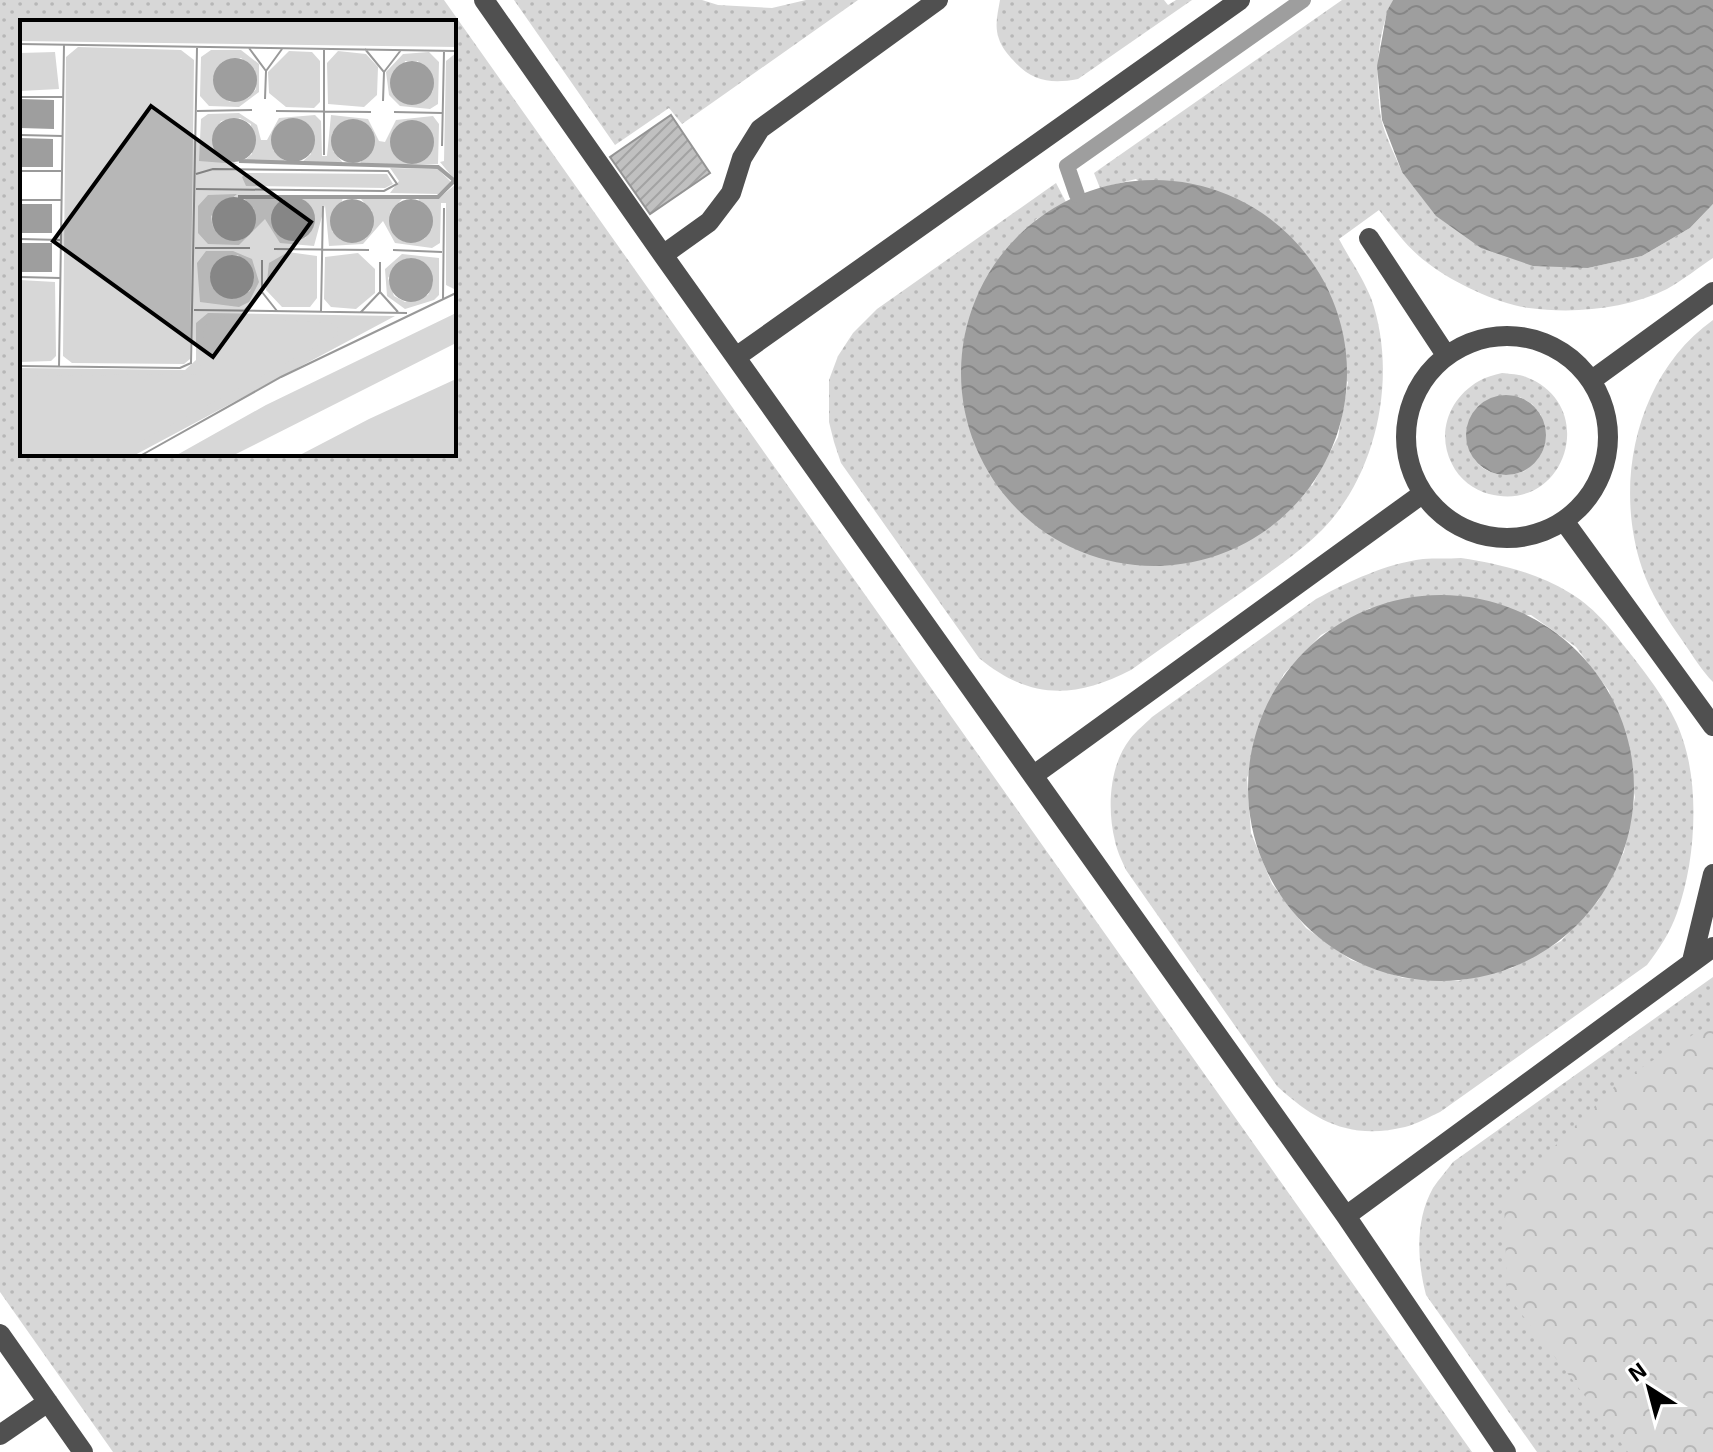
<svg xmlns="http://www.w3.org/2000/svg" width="1713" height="1452" font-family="'Exo 2',sans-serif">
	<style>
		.grass { fill: url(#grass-dots); fill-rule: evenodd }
		.forest { fill: url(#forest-crowns) }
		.water { fill: url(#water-waves) }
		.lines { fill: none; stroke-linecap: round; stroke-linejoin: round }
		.stream { stroke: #9e9e9e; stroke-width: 16 }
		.building { fill: url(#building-hatch); stroke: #949494; stroke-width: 2 }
		.minor { stroke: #505050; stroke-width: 20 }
		.inset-river { fill: none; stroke: #9e9e9e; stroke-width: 4 }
		.inset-road { fill: none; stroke: #999; stroke-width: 2 }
		.view { fill: #000; fill-opacity: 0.15; stroke: #000; stroke-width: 4 }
		.inset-edge { fill: none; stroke: #000; stroke-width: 4 }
	</style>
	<defs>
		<pattern id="grass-dots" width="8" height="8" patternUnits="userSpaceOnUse" patternTransform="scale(2)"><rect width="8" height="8" fill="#d7d7d7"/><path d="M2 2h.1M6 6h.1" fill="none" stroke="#b7b7b7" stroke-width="1.8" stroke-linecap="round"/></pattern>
		<pattern id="forest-crowns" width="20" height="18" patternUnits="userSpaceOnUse" patternTransform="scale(2)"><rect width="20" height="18" fill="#d7d7d7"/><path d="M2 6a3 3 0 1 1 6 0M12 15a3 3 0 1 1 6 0" fill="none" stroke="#b7b7b7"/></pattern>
		<pattern id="water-waves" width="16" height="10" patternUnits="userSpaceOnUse" patternTransform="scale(2)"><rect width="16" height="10" fill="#9e9e9e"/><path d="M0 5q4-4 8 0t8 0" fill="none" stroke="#868686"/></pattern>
		<pattern id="building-hatch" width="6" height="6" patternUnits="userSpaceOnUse" patternTransform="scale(2)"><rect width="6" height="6" fill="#c0c0c0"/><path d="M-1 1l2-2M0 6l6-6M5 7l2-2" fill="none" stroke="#a3a3a3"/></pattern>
	</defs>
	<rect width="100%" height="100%" fill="#fff"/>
	<!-- grass -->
	<path class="grass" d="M 0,0 L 444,0 L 1472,1452 L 113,1452 L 0,1292 ZM 22,22 L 454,22 L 454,454 L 22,454 Z
		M 514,0 L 702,0 L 718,5 L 772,8 L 806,0 L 858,0 L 682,124 L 669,108 L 615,145 Z
		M 1000,0 L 1164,0 L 1168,5 L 1176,0 L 1192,0 L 1078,79 C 1052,84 1032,82 1013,60 C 1008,55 1001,46 999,39 C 994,26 998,12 1000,0 Z
		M 1342,0 L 1393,0 C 1376,33 1375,83 1381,118 C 1385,136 1395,155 1402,172 L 1588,268 L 1642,256 L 1690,228 L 1713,204 L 1713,258 C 1698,268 1683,280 1667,289 C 1627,309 1574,314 1529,308 C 1498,304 1454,283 1429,264 C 1409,250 1394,229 1379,210 L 1339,239 C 1349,258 1363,278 1371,298 C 1398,374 1378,473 1322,530 C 1299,553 1271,571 1245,590 C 1207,616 1169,643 1131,670 C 1074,699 1030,700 979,658 L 841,463 L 834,442 L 829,422 L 829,380 L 838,356 L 853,333 L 877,309 L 1056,183 L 1066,202 L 1035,220 L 1312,486 L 1338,437 L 1348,382 L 1136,179 L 1100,188 L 1094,173 Z
		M 1713,320 L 1713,682 C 1702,671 1693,656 1684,643 C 1668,620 1651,595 1642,568 C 1613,482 1637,374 1713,320 Z
		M 1502,373 C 1510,374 1519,374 1526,377 C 1600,405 1566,514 1489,494 C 1474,490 1459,479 1452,464 C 1436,433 1449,398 1479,381 C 1486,377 1494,375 1502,373 ZM 1520,397 L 1532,404 L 1541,415 L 1525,471 C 1490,483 1465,464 1467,427 Z
		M 1461,558 C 1499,564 1536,572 1570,593 C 1598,610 1613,632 1633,657 C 1652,682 1674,710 1683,740 C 1700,790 1695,864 1677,913 C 1670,933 1659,949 1647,965 L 1440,1112 C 1429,1117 1417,1124 1405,1127 C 1351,1140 1316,1122 1277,1086 L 1126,870 C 1122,861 1117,851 1115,841 C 1107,809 1109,766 1130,739 C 1136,731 1145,724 1152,717 L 1316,599 C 1350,581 1385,564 1423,559 C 1435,558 1448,559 1461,558 ZM 1370,608 L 1531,615 L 1576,647 L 1609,691 L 1635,797 L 1624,852 L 1598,901 L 1561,941 L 1512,968 L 1458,981 L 1403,978 L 1351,960 L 1306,928 L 1272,884 L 1251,833 L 1247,778 L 1283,675 L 1321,635 Z
		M 1713,977 L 1713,1452 L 1537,1452 L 1426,1295 C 1417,1260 1415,1220 1433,1188 C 1439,1179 1447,1170 1453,1162 Z"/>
	<!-- forest -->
	<path class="forest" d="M 1713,1022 L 1713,1452 L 1628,1452 L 1507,1295 L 1504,1197 L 1619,1082 Z"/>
	<!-- water -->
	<path class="water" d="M 1393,0 L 1713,0 L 1713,204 L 1690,228 L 1642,256 L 1588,268 L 1533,266 L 1481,248 L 1436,216 L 1402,172 L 1382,120 L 1377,66 L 1387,11 Z
		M961 373a193 193 0 1 1 386 0a193 193 0 1 1-386 0Z
		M1466 435a40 40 0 1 1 80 0a40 40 0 1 1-80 0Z
		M1248 788a193 193 0 1 1 386 0a193 193 0 1 1-386 0Z"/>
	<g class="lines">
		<!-- stream -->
		<path class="stream" d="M 1077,195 L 1067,166 L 1303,0"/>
	</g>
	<!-- building -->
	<path class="building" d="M 671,115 L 710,173 L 650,214 L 610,157 Z"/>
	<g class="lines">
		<!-- minor -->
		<path class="minor" d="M 484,0 L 663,255 L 1346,1216 L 1506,1452
			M 1369,238 L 1446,355
			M 663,255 L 709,222 L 731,193 L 742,158 L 760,129 L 938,0
			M1406 437a101 101 0 1 1 202 0a101 101 0 1 1-202 0Z
			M 736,357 L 1240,0
			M 1592,380 L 1713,292
			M 1564,521 L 1713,726
			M 1034,775 L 1422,494
			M 1692,961 L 1713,874
			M 1346,1216 L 1713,947
			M 0,1334 L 83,1452
			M 0,1435 L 48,1402"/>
	</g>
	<!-- overview -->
	<g transform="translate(20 20)">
		<rect width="436" height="436" fill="#fff"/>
		<path d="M 0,0 L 436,0 L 436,27 L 0,21 ZM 58,27 L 161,30 L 174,40 L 170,339 L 164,344 L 52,343 L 43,336 L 46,37 ZM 221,30 L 239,44 L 239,72 L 219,87 L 189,86 L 180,76 L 181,37 L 191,30 ZM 221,38 L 235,50 L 236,69 L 228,78 L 210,82 L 199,75 L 193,58 L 202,42 ZM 269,31 L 292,32 L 300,41 L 300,82 L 294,88 L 266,87 L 249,73 L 248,52 ZM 318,31 L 346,34 L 358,47 L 357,75 L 344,87 L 308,84 L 307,43 ZM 35,32 L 39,69 L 0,71 L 0,33 ZM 409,32 L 419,42 L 418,84 L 410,89 L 380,86 L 369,75 L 366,52 L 383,34 ZM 385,41 L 398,41 L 413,71 L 405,81 L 387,84 L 376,78 ZM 436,33 L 436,160 L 434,159 L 420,142 L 424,141 L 426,41 ZM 219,93 L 237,105 L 241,120 L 247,120 L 259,98 L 295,95 L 301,101 L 302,136 L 307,136 L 311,95 L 348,99 L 359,121 L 365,122 L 376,100 L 413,96 L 419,104 L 418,144 L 340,144 L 353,111 L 339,100 L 312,113 L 313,131 L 324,144 L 281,143 L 291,134 L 273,98 L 253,112 L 253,130 L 267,143 L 221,143 L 232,134 L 231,104 L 220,98 L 201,101 L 192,117 L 198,135 L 218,144 L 179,141 L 181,99 L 188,94 ZM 370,148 L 418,149 L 431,162 L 418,174 L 370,173 L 379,161 ZM 227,153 L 367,154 L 373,164 L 365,168 L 226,166 L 222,157 ZM 436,164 L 436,270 L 426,265 L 426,183 L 421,183 L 420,223 L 412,228 L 375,223 L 363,201 L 343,224 L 309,226 L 305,185 L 294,226 L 260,223 L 245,199 L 219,225 L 188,224 L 178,213 L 178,186 L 188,175 L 217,174 L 191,196 L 192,203 L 194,209 L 221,220 L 234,207 L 234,189 L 222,176 L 264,177 L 260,181 L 285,218 L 293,208 L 281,177 L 323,178 L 312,211 L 321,220 L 345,219 L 353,209 L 352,191 L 339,177 L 383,178 L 370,192 L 375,216 L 385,222 L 404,219 L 412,209 L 398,178 L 418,179 ZM 186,231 L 213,231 L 232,239 L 239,262 L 229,282 L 219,287 L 180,282 L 177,243 ZM 212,235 L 218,235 L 234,259 L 230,271 L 213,279 L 192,267 L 190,255 L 199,239 ZM 268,232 L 297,236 L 297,278 L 290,287 L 262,287 L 246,270 L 249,243 ZM 338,233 L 355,249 L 355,273 L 336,289 L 311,287 L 304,279 L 305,237 ZM 382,234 L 419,238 L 419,275 L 414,280 L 385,289 L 367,276 L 365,249 ZM 390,238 L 407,245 L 413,263 L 408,275 L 385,282 L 374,276 L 368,258 L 378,242 ZM 0,260 L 35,262 L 36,336 L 31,341 L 0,342 ZM 188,293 L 375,296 L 113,436 L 0,436 L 0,348 L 165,350 L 176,340 L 176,303 ZM 436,293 L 436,323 L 212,436 L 155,436 L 246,385 ZM 436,359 L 436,436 L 278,436 L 349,399 Z" fill="#d7d7d7" fill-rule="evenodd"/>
		<path d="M 209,296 L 317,304 L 318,315 L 94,436 L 0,436 L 0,356 L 180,354 L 184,309 L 190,299 Z" fill="#d7d7d7"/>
		<path d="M193 60a22 22 0 1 1 44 0a22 22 0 1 1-44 0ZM370 63a22 22 0 1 1 44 0a22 22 0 1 1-44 0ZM 0,79 L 34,80 L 34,109 L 0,108 ZM192 120a22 22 0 1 1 44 0a22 22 0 1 1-44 0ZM251 120a22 22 0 1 1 44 0a22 22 0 1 1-44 0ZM311 121a22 22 0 1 1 44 0a22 22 0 1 1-44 0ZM370 122a22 22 0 1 1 44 0a22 22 0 1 1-44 0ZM 0,118 L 33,119 L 33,147 L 0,147 ZM251 199a22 22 0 1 1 44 0a22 22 0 1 1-44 0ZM192 199a22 22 0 1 1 44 0a22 22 0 1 1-44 0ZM310 201a22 22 0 1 1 44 0a22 22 0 1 1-44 0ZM369 201a22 22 0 1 1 44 0a22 22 0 1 1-44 0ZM 0,184 L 32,184 L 32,213 L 0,213 ZM 0,223 L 32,223 L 32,252 L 0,252 ZM190 257a22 22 0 1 1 44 0a22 22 0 1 1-44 0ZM369 260a22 22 0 1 1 44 0a22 22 0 1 1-44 0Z" fill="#9e9e9e"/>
		<path class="inset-river" d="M 219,141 L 418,147 L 436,162M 218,177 L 418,177 L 433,162"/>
		<path class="inset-road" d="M 0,24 L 436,31M 229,28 L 246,51 L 245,79M 304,29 L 304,135M 345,29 L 364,52 L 363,81M 246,51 L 262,29M 364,52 L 381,30M 0,77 L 43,77M 177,91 L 232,90M 256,91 L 351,92M 374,92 L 422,93M 0,115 L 42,116M 422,126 L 424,31M 0,151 L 41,151M 176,169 L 364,171 L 377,164 L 368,151 L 193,149 L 176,154M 0,180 L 41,180M 0,219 L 41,220M 175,228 L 230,228M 254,229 L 349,230M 373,230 L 422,232M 360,242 L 360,272 L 378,292M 0,257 L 40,258M 242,272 L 257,291M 423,279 L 424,188M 174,290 L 387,293M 225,290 L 242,272 L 242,240M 301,292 L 303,186M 341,292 L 360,272M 0,346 L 160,348 L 171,343 L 177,28M 39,347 L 44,24M 120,436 L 261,357 L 436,273"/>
		<path class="view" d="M 131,86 L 291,202 L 193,337 L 33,221 Z"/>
		<rect width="436" height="436" class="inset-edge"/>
	</g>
	<!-- north arrow -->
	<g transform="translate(1649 1388) rotate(324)" stroke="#ffffff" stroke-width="6" paint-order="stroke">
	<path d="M0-6L14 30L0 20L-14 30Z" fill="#000000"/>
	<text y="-12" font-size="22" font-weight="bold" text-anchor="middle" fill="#000000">N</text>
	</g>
</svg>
